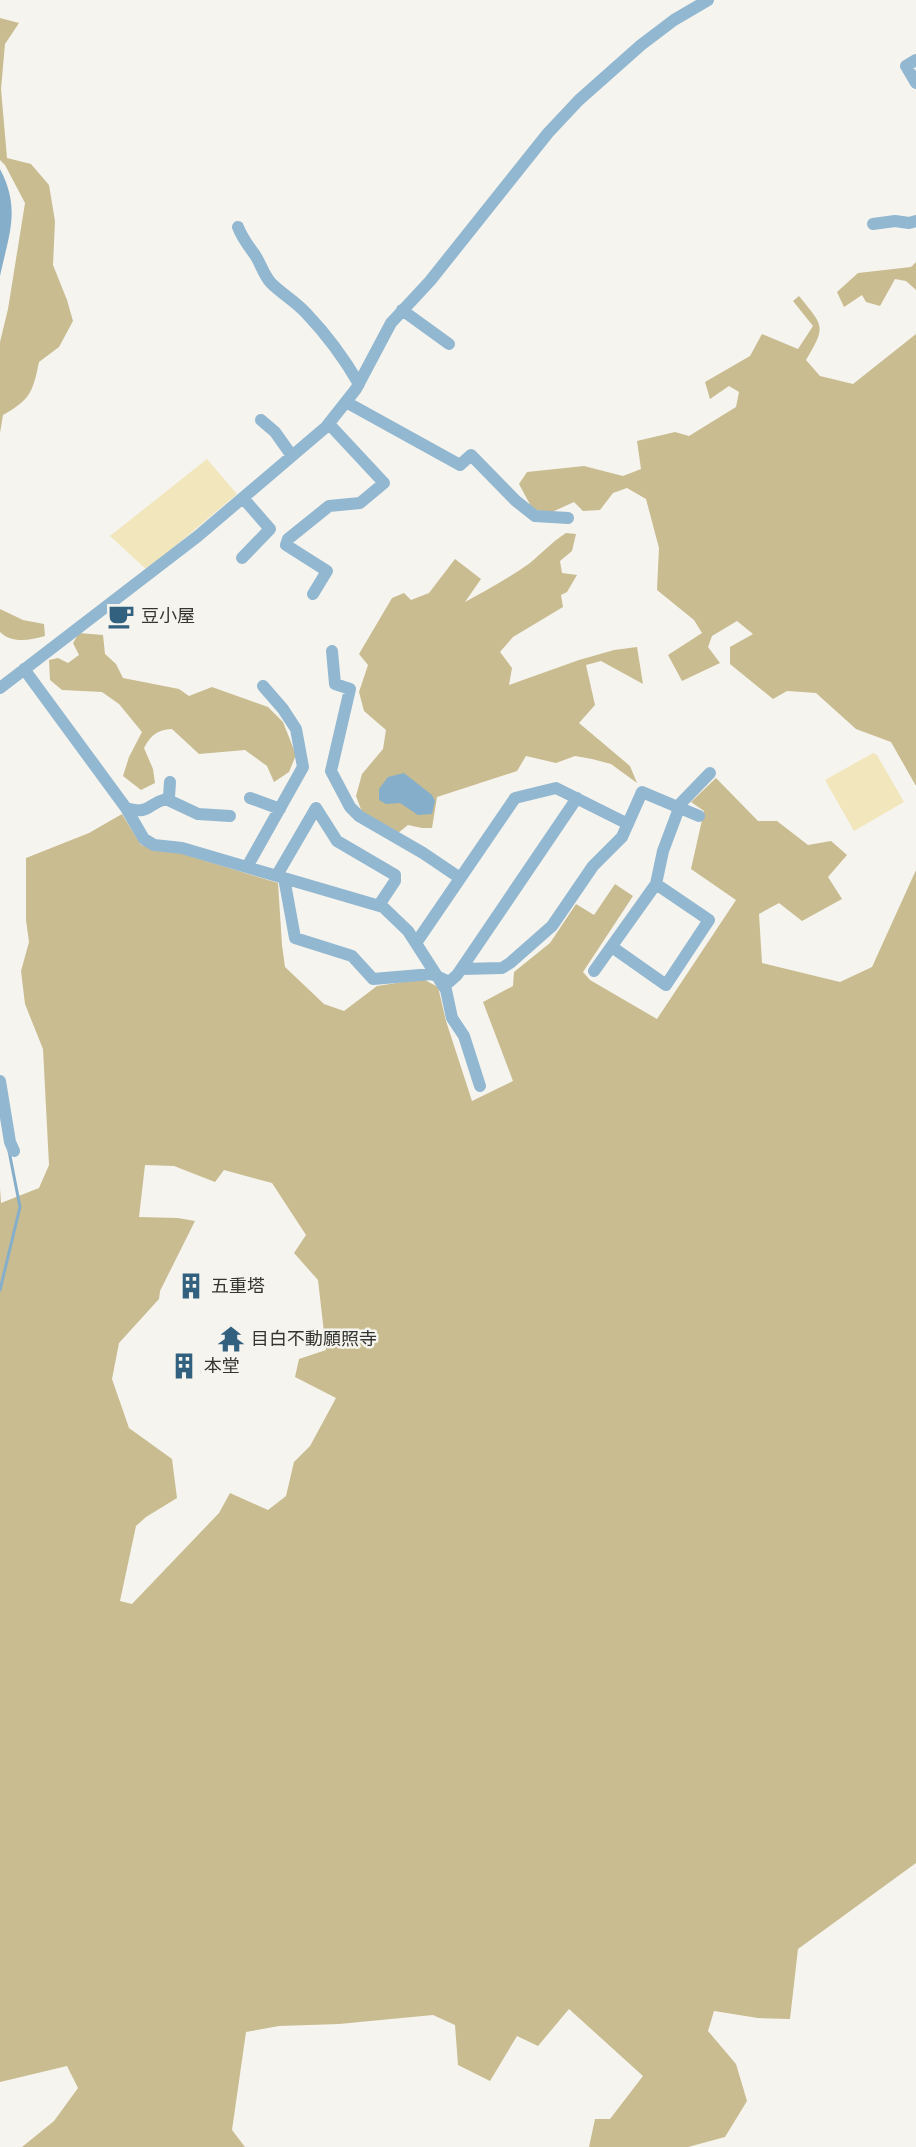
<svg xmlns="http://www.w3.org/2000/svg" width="916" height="2147" font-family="'Fira Sans Condensed','Noto Sans JP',sans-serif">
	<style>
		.green { fill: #f2e6bc }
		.forest { fill: #c9bc90; fill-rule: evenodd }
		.water { fill: #85aecb }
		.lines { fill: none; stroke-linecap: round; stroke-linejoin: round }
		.stream { stroke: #85aecb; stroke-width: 3 }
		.minor { stroke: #92b7d1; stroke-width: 12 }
		.labels { text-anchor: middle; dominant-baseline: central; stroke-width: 5; stroke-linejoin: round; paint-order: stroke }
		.poi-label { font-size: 18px; fill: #343431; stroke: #f6f4ee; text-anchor: start }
	</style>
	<rect width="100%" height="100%" fill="#f6f4ee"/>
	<!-- green -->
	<path class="green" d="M 207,459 L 237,494 L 147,570 L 110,536 Z
		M 873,753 L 877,755 L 904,802 L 854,831 L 825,780 Z"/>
	<!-- forest -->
	<path class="forest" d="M 0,18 L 19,23 L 5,44 L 1,89 L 7,158 L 31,164 L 49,185 L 55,221 L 53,265 L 67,300 L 73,321 L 59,347 L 39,362 C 33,392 30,400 3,415 L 0,433 L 0,342 L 8,309 L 25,203 L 5,165 L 0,160 Z
		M 916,262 L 916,290 L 906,281 L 895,279 L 880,306 L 866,302 L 862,295 L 844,307 L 837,292 L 858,273 L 911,267 Z
		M 799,296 C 823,326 827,325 806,360 L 820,376 L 853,384 L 916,334 L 916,786 L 891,742 L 856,729 L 816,693 L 787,691 L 773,699 L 730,664 L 730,647 L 753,634 L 737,621 L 712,636 L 708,647 L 720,663 L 682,681 L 668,655 L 702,633 L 694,620 L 657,590 L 659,548 L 646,499 L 627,488 L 613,493 L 600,510 L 583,511 L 574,502 L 552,512 L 533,510 L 519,484 L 527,472 L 584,466 L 623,476 L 641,469 L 637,441 L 675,432 L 689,436 L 736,407 L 739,392 L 729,386 L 710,399 L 705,382 L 750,356 L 762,334 L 798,349 L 813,326 L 793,301 Z
		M 566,533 L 576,534 L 572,551 L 560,561 L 562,573 L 577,575 L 567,592 L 561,595 L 563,607 L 513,637 L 500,652 L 512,668 L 509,685 L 579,660 L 614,650 L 637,647 L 643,684 L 601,661 L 586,665 L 595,705 L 579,723 L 630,766 L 637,783 L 611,764 L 592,759 L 575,756 L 556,763 L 526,756 L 517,771 L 437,797 L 432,828 L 422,828 L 408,825 L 398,833 L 362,812 L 356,796 L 362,774 L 383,749 L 386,730 L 364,711 L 359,692 L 368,665 L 359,654 L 392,598 L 404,593 L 411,600 L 429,593 L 455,559 L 481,579 L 465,602 C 487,590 509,578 530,563 C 542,553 552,542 566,533 Z
		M 0,609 L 23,620 L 44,624 L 45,636 C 30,640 12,644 0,632 Z
		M 79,633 L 103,635 L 105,654 L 116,664 L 123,678 L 179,689 L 189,696 L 212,687 L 268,707 L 283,722 L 296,755 L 289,772 L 274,782 L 267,766 L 245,750 L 199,754 L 172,729 C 157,730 151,735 144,748 L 153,769 L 155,783 L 141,790 L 123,776 L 129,757 L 142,732 L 119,704 L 102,692 L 62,690 L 50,680 L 49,660 L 58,658 L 68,663 L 79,655 L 73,643 Z
		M 716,778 L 758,821 L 777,821 L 808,845 L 831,841 L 847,855 L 828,877 L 842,899 L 802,921 L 779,903 L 759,914 L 762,963 L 840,982 L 872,967 L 916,870 L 916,1863 L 798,1949 L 790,2019 L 758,2018 L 714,2011 L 708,2031 L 736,2064 L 747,2101 L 725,2137 L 688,2147 L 589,2147 L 595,2119 L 610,2119 L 643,2076 L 569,2009 L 538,2046 L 517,2036 L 490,2081 L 458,2065 L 455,2025 L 433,2015 L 339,2024 L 279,2026 L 246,2032 L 232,2130 L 245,2147 L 22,2147 L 54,2121 L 78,2088 L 67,2066 L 0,2082 L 0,1188 L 1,1203 L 39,1188 L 49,1165 L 43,1049 L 25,1004 L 21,971 L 29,942 L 26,920 L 26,858 L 89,833 L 122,814 L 141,845 L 183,854 L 278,883 L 282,945 L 285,967 L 324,1004 L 344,1011 L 377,986 L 423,979 L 438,987 L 446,1021 L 472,1101 L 513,1081 L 483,1002 L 513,986 L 514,972 L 550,943 L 576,904 L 594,915 L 615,884 L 633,896 L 583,972 L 590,980 L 657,1019 L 736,900 L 691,869 L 704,811 L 691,802 ZM 145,1165 L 174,1166 L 215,1182 L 224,1170 L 272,1183 L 306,1235 L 294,1253 L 318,1280 L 326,1350 L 299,1359 L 295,1377 L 336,1398 L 310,1446 L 294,1462 L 286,1496 L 268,1510 L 230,1493 L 219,1513 L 132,1604 L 120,1601 L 136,1526 L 146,1517 L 177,1498 L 172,1459 L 129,1428 L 112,1379 L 119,1343 L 159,1299 L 160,1291 L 195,1221 L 178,1218 L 139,1217 Z"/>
	<!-- water -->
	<path class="water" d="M 0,169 C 21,209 9,234 0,276 Z
		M 404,773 L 432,795 L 435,801 L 432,814 L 418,815 L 400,803 L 386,804 L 379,800 L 379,789 L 388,777 Z"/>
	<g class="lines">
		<!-- stream -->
		<path class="stream" d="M 0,1290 L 20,1207 L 9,1151"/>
		<!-- minor -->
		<path class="minor" d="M 916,60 L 906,66 L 916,83
			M 873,224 L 895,221 L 909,223 L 916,221
			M 238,227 C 242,238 248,245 255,255 C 261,264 263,274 271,283 C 282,294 295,301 306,313 C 327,335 344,358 359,384
			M 402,310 L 449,344
			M 346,402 L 460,465 L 471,455 L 516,501 L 535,516 L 568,518
			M 261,420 L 275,432 L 292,456
			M 242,558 L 270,529 L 243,498
			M 313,594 L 327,571 L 286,545 L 288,539 L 329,506 L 360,503 L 384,483 L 329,424
			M 332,651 L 335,684 L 350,689 L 331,771 L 350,807 L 359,816 L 423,853 L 460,878
			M 24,669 L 126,808 L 144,839 L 154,845 L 182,848 L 383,907 L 408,931 L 446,990 L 452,1018 L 464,1036 L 480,1086
			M 0,688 L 198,536 L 326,427 L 356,389 L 391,323 L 430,281 L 548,133 L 579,100 L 641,45 L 674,20 L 708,0
			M 250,798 L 280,809
			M 166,799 L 169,797 L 170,782
			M 126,808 C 151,815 146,804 166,799 L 198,814 L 230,816
			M 247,867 L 303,767 L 296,729 L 283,709 L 263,686
			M 277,875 L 316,808 L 337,841 L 395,875 L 395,881 L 379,905
			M 284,878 L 295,938 L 352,956 L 373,979 L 432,974 L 449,982 L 457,975 L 577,798
			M 416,943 L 515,798 L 556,788 L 628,824
			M 612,947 L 666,985 L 709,920 L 656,884
			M 462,969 L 502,968 L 510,963 L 552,926 L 593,866 L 622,837 L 642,792 L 699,816
			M 594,971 L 656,884 L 663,851 L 681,803 L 710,773
			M 0,1081 L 10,1142 L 14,1151"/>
	</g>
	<!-- icons -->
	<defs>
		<g id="cafe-bare" transform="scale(2.07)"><path d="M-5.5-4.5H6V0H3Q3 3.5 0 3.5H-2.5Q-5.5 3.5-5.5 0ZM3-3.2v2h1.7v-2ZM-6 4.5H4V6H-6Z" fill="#31617f" stroke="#f6f4ee" stroke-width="2.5" paint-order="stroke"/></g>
		<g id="building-bare" transform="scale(2.07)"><path d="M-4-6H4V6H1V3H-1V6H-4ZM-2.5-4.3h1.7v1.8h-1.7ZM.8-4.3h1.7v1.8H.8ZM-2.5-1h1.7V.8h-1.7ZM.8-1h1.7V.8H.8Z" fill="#31617f" stroke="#f6f4ee" stroke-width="2.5" paint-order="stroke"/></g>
		<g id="temple-bare" transform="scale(2.07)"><path d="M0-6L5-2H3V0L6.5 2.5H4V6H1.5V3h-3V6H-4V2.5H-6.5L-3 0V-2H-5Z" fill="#31617f" stroke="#f6f4ee" stroke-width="2.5" paint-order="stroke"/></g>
	</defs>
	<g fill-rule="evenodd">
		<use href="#cafe-bare" x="121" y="616"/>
		<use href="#building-bare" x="191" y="1286"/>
		<use href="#temple-bare" x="231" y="1339"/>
		<use href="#building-bare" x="184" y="1366"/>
	</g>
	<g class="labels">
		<!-- poi labels -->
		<g class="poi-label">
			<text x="141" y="616">豆小屋</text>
			<text x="211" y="1286">五重塔</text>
			<text x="251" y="1339">目白不動願照寺</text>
			<text x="204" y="1366">本堂</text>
		</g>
	</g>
</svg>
